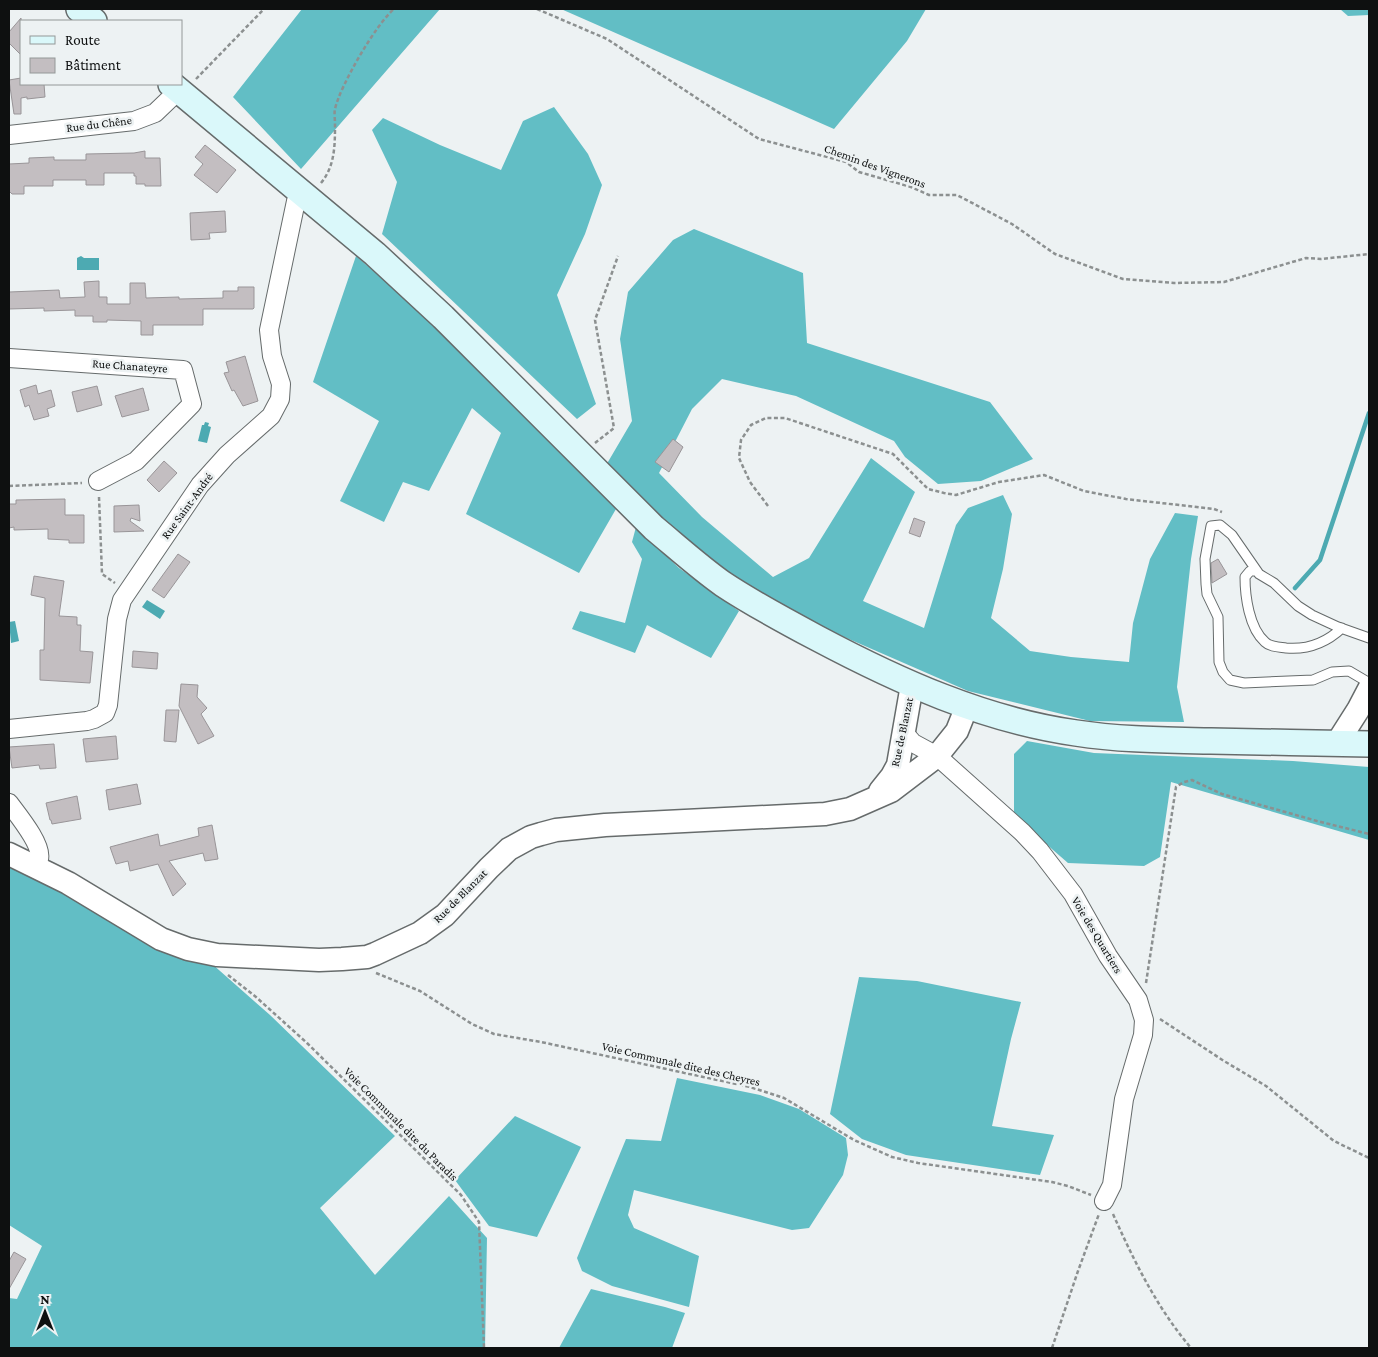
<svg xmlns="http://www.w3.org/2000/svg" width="1378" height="1357" font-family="'Crimson Pro',serif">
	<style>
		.forest { fill: #62bec5 }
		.water { fill: #4daab2 }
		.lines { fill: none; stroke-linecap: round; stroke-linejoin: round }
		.stream { stroke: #4daab2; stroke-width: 4.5 }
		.building { fill: #c3bec1; stroke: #999598 }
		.service-casing { stroke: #666b6b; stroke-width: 11 }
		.minor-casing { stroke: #666b6b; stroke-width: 20 }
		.tertiary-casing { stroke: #666b6b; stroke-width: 25 }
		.secondary-casing { stroke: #666b6b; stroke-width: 28 }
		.path { stroke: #8c9090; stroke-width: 2.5; stroke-dasharray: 4 2.5; stroke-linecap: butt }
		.service { stroke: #fff; stroke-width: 9 }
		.minor { stroke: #fff; stroke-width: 18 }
		.tertiary { stroke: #fff; stroke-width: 22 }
		.secondary { stroke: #daf8fa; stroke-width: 25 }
		.labels { text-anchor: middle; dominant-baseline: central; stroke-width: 5; stroke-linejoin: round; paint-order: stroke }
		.street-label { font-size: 12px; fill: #0e1010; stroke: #edf2f3 }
	</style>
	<rect width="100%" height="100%" fill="#edf2f3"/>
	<!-- forest -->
	<path class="forest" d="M 302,9 L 440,9 L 301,169 L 233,97 Z
		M 561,9 L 926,9 L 907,41 L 834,129 Z
		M 1340,9 L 1369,9 L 1369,15 L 1348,16 Z
		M 554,107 L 588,154 L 602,185 L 585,234 L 557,295 L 596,404 L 577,419 L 382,234 L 397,182 L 372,130 L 383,118 L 440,145 L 501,170 L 523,121 Z
		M 694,229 L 803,273 L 807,343 L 990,402 L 1033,459 L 981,481 L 938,484 L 905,457 L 894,441 L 796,396 L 722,379 L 692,409 L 659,473 L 702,517 L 773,577 L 809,558 L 871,458 L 915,492 L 863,601 L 924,628 L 956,525 L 968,508 L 1003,495 L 1012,514 L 1003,569 L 991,618 L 1030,651 L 1071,657 L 1129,662 L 1133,623 L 1150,559 L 1175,513 L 1198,516 L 1191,559 L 1177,687 L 1184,722 L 1090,721 L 968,691 L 787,612 L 730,580 L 605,467 L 632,421 L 620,339 L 628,292 L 673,240 Z
		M 356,256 L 426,316 L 616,509 L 579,573 L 466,514 L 501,433 L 472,408 L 429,491 L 403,482 L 384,522 L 340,501 L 379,421 L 313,382 Z
		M 636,527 L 679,568 L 739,611 L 711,658 L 647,625 L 635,653 L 572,629 L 580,611 L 625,623 L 642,559 L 632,542 Z
		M 1027,741 L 1094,753 L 1293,761 L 1369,767 L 1369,840 L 1171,782 L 1160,857 L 1144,866 L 1068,863 L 1014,816 L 1014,754 Z
		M 9,866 L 211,963 L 270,1015 L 395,1136 L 320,1208 L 375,1275 L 449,1196 L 487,1238 L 485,1348 L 9,1348 L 9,1298 L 17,1299 L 42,1246 L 9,1225 Z
		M 859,977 L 917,981 L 1021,1002 L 1011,1039 L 992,1126 L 1054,1135 L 1040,1175 L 906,1155 L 862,1139 L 830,1114 Z
		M 677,1078 L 760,1095 L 799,1109 L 846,1138 L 848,1155 L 843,1175 L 809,1228 L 792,1230 L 634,1190 L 628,1215 L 634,1228 L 699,1256 L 689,1307 L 612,1286 L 582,1271 L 577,1258 L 626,1139 L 661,1141 Z
		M 515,1116 L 581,1147 L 537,1237 L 489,1226 L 455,1180 Z
		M 591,1289 L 665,1307 L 685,1313 L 672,1348 L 559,1348 Z"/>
	<!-- water -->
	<path class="water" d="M 81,256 L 84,258 L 99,258 L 99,270 L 77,270 L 77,258 Z
		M 205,422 L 209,423 L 208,426 L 211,427 L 207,443 L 198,441 L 202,425 L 204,425 Z
		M 147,600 L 165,611 L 160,619 L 142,607 Z
		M 15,621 L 19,641 L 11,643 L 9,622 Z"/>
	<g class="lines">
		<!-- stream -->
		<path class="stream" d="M 1295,588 L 1320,560 L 1369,413"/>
	</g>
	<!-- building -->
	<path class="building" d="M 21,18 L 21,55 L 9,43 L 9,32 Z
		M 21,78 L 21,84 L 44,84 L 45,97 L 27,99 L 27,97 L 21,98 L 21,114 L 14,114 L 9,80 Z
		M 205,145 L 236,170 L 217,193 L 194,175 L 203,164 L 195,157 Z
		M 145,151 L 145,158 L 160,158 L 161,186 L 145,186 L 145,184 L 136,184 L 136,176 L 134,176 L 134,173 L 104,173 L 104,185 L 86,185 L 86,180 L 53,180 L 53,186 L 24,186 L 24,194 L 12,194 L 9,191 L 9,164 L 29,163 L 29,158 L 54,157 L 54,160 L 86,160 L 86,154 L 134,153 Z
		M 225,211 L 226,232 L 209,233 L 210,239 L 191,240 L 190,213 Z
		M 99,281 L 99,297 L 107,297 L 107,304 L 130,304 L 130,283 L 145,283 L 146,298 L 179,297 L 179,299 L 223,298 L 223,291 L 238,291 L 238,287 L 254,287 L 254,308 L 253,309 L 203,309 L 203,325 L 153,325 L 153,335 L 141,335 L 141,321 L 107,320 L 107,322 L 93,322 L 93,316 L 75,316 L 75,310 L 44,311 L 44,308 L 9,309 L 9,292 L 59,290 L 60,298 L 85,297 L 84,282 Z
		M 245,356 L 258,401 L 243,406 L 234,390 L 232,391 L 224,373 L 229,372 L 226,362 Z
		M 36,385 L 38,394 L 51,390 L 55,406 L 47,409 L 49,416 L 34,420 L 29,405 L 25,407 L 20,390 Z
		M 97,386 L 102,405 L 77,412 L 72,392 Z
		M 143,388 L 149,410 L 122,417 L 115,396 Z
		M 673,439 L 683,447 L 669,472 L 655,462 Z
		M 164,461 L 177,473 L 159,492 L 147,480 Z
		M 65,499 L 65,515 L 84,515 L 84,543 L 69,543 L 69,540 L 67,540 L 48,539 L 48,529 L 14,530 L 14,527 L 9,528 L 9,504 L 16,504 L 16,500 Z
		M 139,505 L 140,521 L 131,518 L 130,521 L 144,531 L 114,532 L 114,506 Z
		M 914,518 L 925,522 L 920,537 L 909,533 Z
		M 178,554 L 190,562 L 164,598 L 152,590 Z
		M 1218,559 L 1227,574 L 1212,583 L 1211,563 Z
		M 34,576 L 64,581 L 59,616 L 77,617 L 77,625 L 81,625 L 80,651 L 93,652 L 90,683 L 40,680 L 40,650 L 44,650 L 45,598 L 31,595 Z
		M 133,651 L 158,653 L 157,669 L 132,667 Z
		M 181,684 L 198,685 L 197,697 L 207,708 L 201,714 L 214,736 L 198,744 L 179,706 Z
		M 166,710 L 179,710 L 176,742 L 164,741 Z
		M 116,736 L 118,759 L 86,762 L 83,739 Z
		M 54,744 L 56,768 L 40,769 L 39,765 L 12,768 L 9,747 Z
		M 137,784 L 141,804 L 109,810 L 106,790 Z
		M 77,796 L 81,819 L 52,824 L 51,820 L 50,820 L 46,803 Z
		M 212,825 L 218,859 L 205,861 L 203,853 L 169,861 L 186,884 L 173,896 L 158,864 L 130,871 L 128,861 L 116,864 L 110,847 L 158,834 L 160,846 L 199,836 L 198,828 Z
		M 14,1252 L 26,1259 L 9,1289 L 9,1261 Z"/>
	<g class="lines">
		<!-- service casing -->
		<g class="service-casing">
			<path id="service" d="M 1257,571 L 1250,571 L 1245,577 C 1245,596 1249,628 1265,642 C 1270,647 1279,647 1286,648 C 1308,650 1326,643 1342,628
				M 1366,688 L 1366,681 L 1349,671 L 1332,672 L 1313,680 L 1244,683 L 1230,680 L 1223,672 L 1219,662 L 1218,617 L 1207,594 L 1206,584 L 1205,559 L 1211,526 L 1220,525 L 1232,535 L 1259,574 L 1274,583 L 1298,606 L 1312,615 L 1338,627 L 1369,638"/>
		</g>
		<!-- minor casing -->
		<g class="minor-casing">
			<path id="minor" d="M 9,135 L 134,121 L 155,113 L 179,90
				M 9,358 L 183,370 L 192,404 L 136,461 L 98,481
				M 9,729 L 87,721 L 94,719 L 105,713 L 108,705 L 117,619 L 122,600 L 200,485 L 227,455 L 271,416 L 280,399 L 281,384 L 272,356 L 269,330 L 296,201 L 303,192
				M 904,730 L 906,735 L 913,743 L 937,756 L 1022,832 L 1040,851 L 1073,894 L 1108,956 L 1138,1000 L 1144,1020 L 1143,1035 L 1124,1099 L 1112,1185 L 1104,1201
				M 9,803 C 17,814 43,845 39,859 C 39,861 37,864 36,866"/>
		</g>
		<!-- tertiary casing -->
		<g class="tertiary-casing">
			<path id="tertiary" d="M 1337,743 L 1358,710 L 1369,689
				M 880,791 L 892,776 L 898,765 L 912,685
				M 9,854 L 68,883 L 161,939 L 188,949 L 217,955 L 319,960 L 342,959 L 367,957 L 375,954 L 420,933 L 445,915 L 489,868 L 509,849 L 531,837 L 541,834 L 556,830 L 605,825 L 825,814 L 850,809 L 891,791 L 937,756 L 957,731 L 967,706"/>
		</g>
		<!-- secondary casing -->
		<g class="secondary-casing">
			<path id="secondary" d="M 79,9 L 94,21
				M 171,84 L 375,254 L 443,317 L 654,528 C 677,547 699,567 723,584 C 753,604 785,621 817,638 C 898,681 984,720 1076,733 C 1121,740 1166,740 1211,741 C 1264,742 1316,743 1369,744"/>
		</g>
		<!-- path -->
		<path class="path" d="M 537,9 L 607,39 L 759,139 L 846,162 L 859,172 L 911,187 L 929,195 L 957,195 L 1012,224 L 1055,254 L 1123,279 L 1174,283 L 1224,282 L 1306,258 L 1321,259 L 1369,254
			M 196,79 L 264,9
			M 321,183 C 335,166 335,145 335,124 C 335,119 334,113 335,109 C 340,86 376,24 394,9
			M 595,443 L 614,428 L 595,320 L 618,256
			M 9,486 L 82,483
			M 99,497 L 102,574 L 115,583
			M 768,506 L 750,482 L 739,458 L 741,440 L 751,425 L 766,418 L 785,418 L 893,454 L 928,489 L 944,493 L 956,495 L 999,482 L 1044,475 L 1084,491 L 1126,499 L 1214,509 L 1222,512
			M 376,973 L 420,991 L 472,1024 L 494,1034 L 541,1042 L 750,1087 L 784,1098 L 854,1140 L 892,1157 L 918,1163 L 1052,1182 L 1068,1186 L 1091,1195
			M 228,975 L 256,997 L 307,1043 L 461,1195 L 479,1222 L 484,1348
			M 1146,983 L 1176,787 L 1184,782 L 1192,780 L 1222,794 L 1317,821 L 1369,834
			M 1160,1019 L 1224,1061 L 1266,1086 L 1334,1141 L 1369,1158
			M 1113,1214 C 1134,1261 1157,1308 1191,1348
			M 1052,1348 L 1078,1271 L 1099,1214"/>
		<!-- service -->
		<use href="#service" class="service"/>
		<!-- minor -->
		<use href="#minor" class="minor"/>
		<!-- tertiary -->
		<use href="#tertiary" class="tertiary"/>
		<!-- secondary -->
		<use href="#secondary" class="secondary"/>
	</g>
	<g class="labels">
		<!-- street labels -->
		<g class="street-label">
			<text transform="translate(99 124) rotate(-7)">Rue du Chêne</text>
			<text transform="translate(875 166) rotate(20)">Chemin des Vignerons</text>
			<text transform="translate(130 366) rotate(4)">Rue Chanateyre</text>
			<text transform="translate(187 506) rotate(-54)">Rue Saint-André</text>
			<text transform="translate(902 732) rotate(-78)">Rue de Blanzat</text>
			<text transform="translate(460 896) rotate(-45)">Rue de Blanzat</text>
			<text transform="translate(1097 935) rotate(59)">Voie des Quartiers</text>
			<text transform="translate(681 1064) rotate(13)">Voie Communale dite des Cheyres</text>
			<text transform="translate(401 1124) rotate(45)">Voie Communale dite du Paradis</text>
		</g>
	</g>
	<!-- border -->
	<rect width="1378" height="1357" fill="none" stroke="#0e1010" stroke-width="20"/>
	<!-- legend -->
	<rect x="20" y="20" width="162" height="65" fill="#edf2f3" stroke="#949898"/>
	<rect x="30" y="36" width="25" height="8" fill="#daf8fa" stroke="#949898"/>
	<text x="65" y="45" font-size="15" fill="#0e1010">Route</text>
	<rect x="30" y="58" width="25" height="15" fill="#c3bec1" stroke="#949898"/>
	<text x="65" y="70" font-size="15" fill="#0e1010">Bâtiment</text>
	<!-- north arrow -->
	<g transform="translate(45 1312)" stroke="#edf2f3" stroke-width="4" paint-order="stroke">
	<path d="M0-4L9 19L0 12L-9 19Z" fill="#0e1010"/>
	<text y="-8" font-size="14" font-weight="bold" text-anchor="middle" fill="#0e1010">N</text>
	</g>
</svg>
